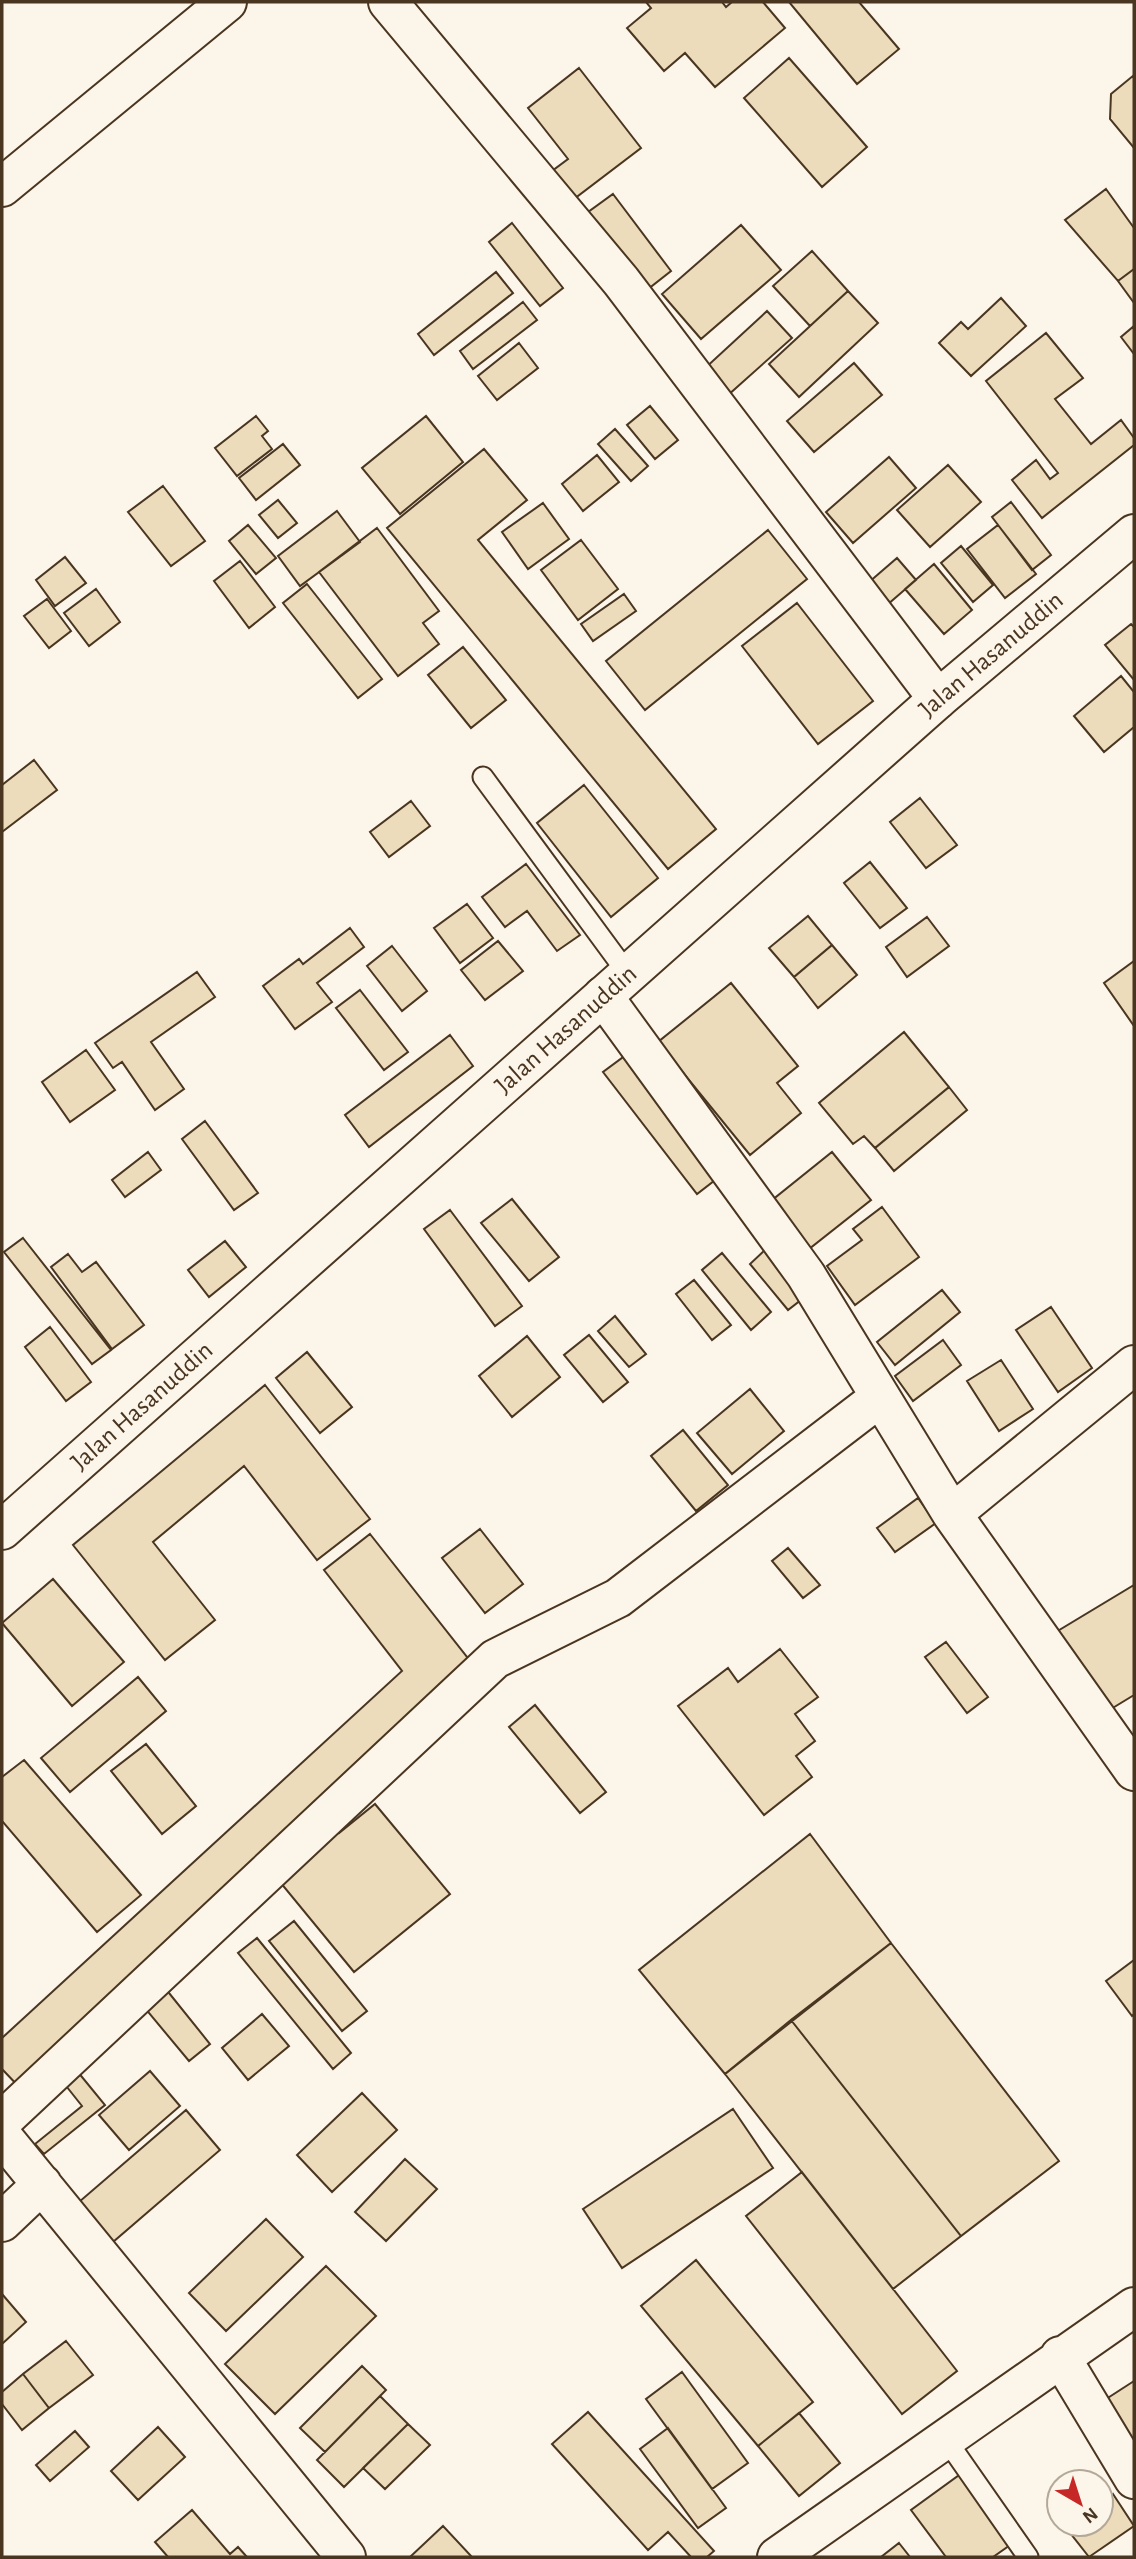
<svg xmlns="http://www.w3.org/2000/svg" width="1136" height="2559" font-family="'Alegreya Sans',sans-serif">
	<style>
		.building { fill: #ecdcbc; stroke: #4a3520; stroke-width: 2 }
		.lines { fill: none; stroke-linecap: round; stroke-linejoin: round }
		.service-casing { stroke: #4a3520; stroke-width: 23 }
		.minor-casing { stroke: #4a3520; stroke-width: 42 }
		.secondary-casing { stroke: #4a3520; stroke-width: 42 }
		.service { stroke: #fbf6e9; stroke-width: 19 }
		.minor { stroke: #fbf6e9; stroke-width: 38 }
		.secondary { stroke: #fbf6e9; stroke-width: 38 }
		.labels { text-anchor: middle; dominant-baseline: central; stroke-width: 5; stroke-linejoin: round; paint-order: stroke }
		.street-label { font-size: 26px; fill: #4a3520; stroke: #fbf6e9 }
	</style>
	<rect width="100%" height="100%" fill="#fbf6e9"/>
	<!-- building -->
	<path class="building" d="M 646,2 L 722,2 L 726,7 L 732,2 L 763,2 L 785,28 L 715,87 L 685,53 L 664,71 L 627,28 L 651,8 Z
		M 789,2 L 859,2 L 899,49 L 857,84 Z
		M 789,58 L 867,147 L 822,187 L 744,98 Z
		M 579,68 L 641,148 L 570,202 L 548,174 L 568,159 L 528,108 Z
		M 1134,75 L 1134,148 L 1110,119 L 1111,94 Z
		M 1106,189 L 1134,228 L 1134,269 L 1118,281 L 1065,220 Z
		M 613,194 L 671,271 L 643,293 L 584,215 Z
		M 512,223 L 563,288 L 540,306 L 489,242 Z
		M 741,225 L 781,270 L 701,339 L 662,294 Z
		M 812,251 L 848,291 L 810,326 L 773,286 Z
		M 1134,269 L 1134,303 L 1118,281 Z
		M 496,272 L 513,293 L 434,355 L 418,334 Z
		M 848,291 L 878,323 L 799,397 L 769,364 Z
		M 1001,298 L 1026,326 L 971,376 L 939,343 L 961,322 L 968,329 Z
		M 523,302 L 537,320 L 473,369 L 460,351 Z
		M 767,311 L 792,338 L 727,396 L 703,370 Z
		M 1134,326 L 1134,354 L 1121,337 Z
		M 1046,333 L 1083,378 L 1055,399 L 1091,444 L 1121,420 L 1134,438 L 1134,445 L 1042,518 L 1012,480 L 1036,460 L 1050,479 L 1058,473 L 986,381 Z
		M 519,343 L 538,368 L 497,400 L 478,376 Z
		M 854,363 L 882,395 L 814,452 L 787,421 Z
		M 650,406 L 678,440 L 655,459 L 627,425 Z
		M 256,416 L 268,431 L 262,436 L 272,449 L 237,476 L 215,448 Z
		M 426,416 L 463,462 L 400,514 L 362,468 Z
		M 615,429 L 648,466 L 631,481 L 598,444 Z
		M 283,444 L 300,465 L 256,500 L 239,478 Z
		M 484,449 L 527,500 L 478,540 L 716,829 L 668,869 L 387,528 Z
		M 597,455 L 619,482 L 583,511 L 562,484 Z
		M 889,457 L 916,488 L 853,543 L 826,512 Z
		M 948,465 L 981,502 L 930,547 L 897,510 Z
		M 163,486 L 205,541 L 171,566 L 128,512 Z
		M 278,500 L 297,523 L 278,538 L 259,515 Z
		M 1011,502 L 1051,555 L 1032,570 L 992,517 Z
		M 543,503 L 569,539 L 528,569 L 502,532 Z
		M 337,511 L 360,542 L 300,586 L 278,556 Z
		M 248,525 L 276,558 L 256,574 L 229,541 Z
		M 998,525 L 1036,574 L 1005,598 L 967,549 Z
		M 377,528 L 439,611 L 423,623 L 439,644 L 398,676 L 319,572 Z
		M 768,530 L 807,579 L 645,710 L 606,661 Z
		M 581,540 L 618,589 L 578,620 L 541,570 Z
		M 961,546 L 993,585 L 973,602 L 941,563 Z
		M 65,557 L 86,583 L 55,606 L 36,580 Z
		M 897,558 L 916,580 L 880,611 L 861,589 Z
		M 240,561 L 275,607 L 249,628 L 214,581 Z
		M 934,564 L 972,610 L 944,634 L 905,589 Z
		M 307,584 L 382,679 L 358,698 L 283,603 Z
		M 96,589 L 120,622 L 89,646 L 64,613 Z
		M 624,594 L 636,611 L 593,641 L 581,624 Z
		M 47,599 L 71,631 L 49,648 L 24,616 Z
		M 797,603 L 873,701 L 818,744 L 742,646 Z
		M 1131,624 L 1134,627 L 1134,680 L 1105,645 Z
		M 463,647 L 506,700 L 471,728 L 428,675 Z
		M 1121,676 L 1134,692 L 1134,727 L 1104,752 L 1074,716 Z
		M 34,760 L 57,790 L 2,832 L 2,785 Z
		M 584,785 L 658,878 L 611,917 L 537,823 Z
		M 920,798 L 957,845 L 926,868 L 890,822 Z
		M 411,801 L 430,826 L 389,857 L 370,832 Z
		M 870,862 L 907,908 L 880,928 L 844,883 Z
		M 526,864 L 580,935 L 557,951 L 527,911 L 505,927 L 482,897 Z
		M 467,904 L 493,938 L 460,963 L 434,928 Z
		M 808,916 L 832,945 L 794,977 L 769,948 Z
		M 927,917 L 949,946 L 907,977 L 886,947 Z
		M 350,928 L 364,947 L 317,983 L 332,1002 L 295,1029 L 263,986 L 299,959 L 303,964 Z
		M 498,941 L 523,971 L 485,1000 L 461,970 Z
		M 832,945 L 857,975 L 818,1008 L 794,977 Z
		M 392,946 L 427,991 L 402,1011 L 367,966 Z
		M 1134,961 L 1134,1026 L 1104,983 Z
		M 197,972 L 215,997 L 151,1042 L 184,1089 L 155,1110 L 122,1062 L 113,1068 L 95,1043 Z
		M 731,983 L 798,1066 L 777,1083 L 801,1113 L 750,1155 L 658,1042 Z
		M 360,990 L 408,1052 L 384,1070 L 336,1008 Z
		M 904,1032 L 949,1087 L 875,1148 L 864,1136 L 853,1144 L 819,1103 Z
		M 450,1035 L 473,1066 L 369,1147 L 345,1115 Z
		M 86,1050 L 115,1090 L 70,1122 L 42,1082 Z
		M 626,1055 L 719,1177 L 697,1194 L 603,1072 Z
		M 949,1087 L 967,1110 L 894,1171 L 875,1148 Z
		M 205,1121 L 258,1193 L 234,1210 L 182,1139 Z
		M 148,1152 L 161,1170 L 125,1197 L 112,1180 Z
		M 832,1152 L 871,1200 L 809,1249 L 771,1201 Z
		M 512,1199 L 559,1257 L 529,1281 L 481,1223 Z
		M 882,1207 L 919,1257 L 855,1305 L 827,1266 L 862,1240 L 853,1229 Z
		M 450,1210 L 522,1306 L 495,1326 L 424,1229 Z
		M 23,1238 L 111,1350 L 92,1364 L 4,1252 Z
		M 225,1241 L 246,1267 L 209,1297 L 188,1270 Z
		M 767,1248 L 806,1296 L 788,1310 L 750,1264 Z
		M 722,1253 L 771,1312 L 751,1330 L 702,1270 Z
		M 68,1254 L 82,1272 L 96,1262 L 144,1325 L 112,1349 L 51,1267 Z
		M 694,1280 L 731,1325 L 712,1340 L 676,1294 Z
		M 942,1290 L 960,1312 L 895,1365 L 877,1342 Z
		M 1051,1307 L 1092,1368 L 1058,1392 L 1016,1330 Z
		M 615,1316 L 646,1354 L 629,1367 L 598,1331 Z
		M 50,1327 L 91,1382 L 66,1401 L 25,1347 Z
		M 589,1335 L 628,1382 L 603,1402 L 564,1355 Z
		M 527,1336 L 560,1377 L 512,1417 L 479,1376 Z
		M 943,1340 L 961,1365 L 913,1401 L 895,1376 Z
		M 307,1352 L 352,1407 L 320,1433 L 276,1378 Z
		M 1001,1360 L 1033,1409 L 999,1431 L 967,1381 Z
		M 265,1385 L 370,1519 L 317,1560 L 244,1466 L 153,1542 L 215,1620 L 165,1660 L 73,1545 Z
		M 750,1389 L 784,1431 L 732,1474 L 697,1433 Z
		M 683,1430 L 728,1485 L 696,1511 L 651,1456 Z
		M 918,1498 L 936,1523 L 895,1552 L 877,1528 Z
		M 480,1529 L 523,1584 L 485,1613 L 442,1558 Z
		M 370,1534 L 478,1671 L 22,2090 L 2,2069 L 2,2038 L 402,1671 L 324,1570 Z
		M 788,1548 L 820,1585 L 803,1598 L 772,1561 Z
		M 53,1579 L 124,1662 L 72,1706 L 2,1623 Z
		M 1134,1585 L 1134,1695 L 1111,1709 L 1056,1632 Z
		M 946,1642 L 988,1697 L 967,1713 L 925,1657 Z
		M 780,1649 L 818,1697 L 795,1714 L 815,1741 L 796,1756 L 812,1777 L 764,1815 L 678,1706 L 728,1668 L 738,1682 Z
		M 138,1677 L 166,1711 L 70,1792 L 41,1758 Z
		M 535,1705 L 606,1792 L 580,1813 L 509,1727 Z
		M 146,1744 L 196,1806 L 162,1834 L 111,1771 Z
		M 24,1760 L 141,1895 L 97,1932 L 2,1821 L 2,1777 Z
		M 375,1804 L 450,1894 L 354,1972 L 280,1882 L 329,1821 L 339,1833 Z
		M 810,1834 L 891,1943 L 725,2074 L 639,1970 Z
		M 294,1921 L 367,2011 L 342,2031 L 269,1941 Z
		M 257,1938 L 351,2053 L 333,2069 L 238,1953 Z
		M 891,1943 L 1059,2161 L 961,2236 L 791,2020 Z
		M 1134,1960 L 1134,2014 L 1132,2016 L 1106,1981 Z
		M 161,1983 L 210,2044 L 189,2061 L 139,2001 Z
		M 262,2014 L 289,2046 L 248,2080 L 222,2048 Z
		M 791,2020 L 961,2236 L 893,2289 L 725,2074 Z
		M 73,2066 L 105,2105 L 44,2154 L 35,2144 L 82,2106 L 59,2077 Z
		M 150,2071 L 180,2106 L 129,2150 L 99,2115 Z
		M 362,2093 L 397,2130 L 332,2192 L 297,2155 Z
		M 733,2109 L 773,2168 L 622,2268 L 583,2209 Z
		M 186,2110 L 220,2150 L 106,2248 L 72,2208 Z
		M 405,2159 L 437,2189 L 386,2241 L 355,2212 Z
		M 802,2172 L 957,2371 L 902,2414 L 746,2216 Z
		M 266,2219 L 303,2257 L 226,2331 L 189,2293 Z
		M 696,2260 L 813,2402 L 758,2446 L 641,2306 Z
		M 326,2266 L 376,2316 L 275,2414 L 225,2364 Z
		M 2,2294 L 26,2322 L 2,2344 Z
		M 66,2341 L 93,2375 L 49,2408 L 23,2374 Z
		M 362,2366 L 386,2390 L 325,2452 L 300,2428 Z
		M 682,2372 L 748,2463 L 712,2489 L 646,2399 Z
		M 23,2374 L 49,2408 L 22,2430 L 2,2404 L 2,2392 Z
		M 1134,2381 L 1134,2455 L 1100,2403 Z
		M 380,2396 L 408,2424 L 344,2487 L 317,2460 Z
		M 588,2412 L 714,2551 L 707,2557 L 691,2557 L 668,2532 L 648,2550 L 552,2444 Z
		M 799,2413 L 840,2463 L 799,2496 L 758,2446 Z
		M 408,2424 L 430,2445 L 385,2489 L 363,2468 Z
		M 158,2427 L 185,2457 L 138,2500 L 111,2471 Z
		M 668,2428 L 726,2508 L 698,2528 L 640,2449 Z
		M 75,2431 L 89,2447 L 50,2481 L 36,2465 Z
		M 962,2473 L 1013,2543 L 993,2557 L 946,2557 L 911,2510 Z
		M 1113,2494 L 1134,2526 L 1089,2557 L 1067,2529 L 1074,2524 L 1101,2524 L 1101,2504 Z
		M 192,2510 L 230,2554 L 238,2547 L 247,2557 L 168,2557 L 155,2542 Z
		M 443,2526 L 472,2557 L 410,2557 Z
		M 899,2543 L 910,2557 L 881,2557 Z"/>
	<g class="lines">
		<!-- service casing -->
		<g class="service-casing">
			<path id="service" d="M 483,777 L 628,974
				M 945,2438 L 1028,2557"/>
		</g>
		<!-- minor casing -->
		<g class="minor-casing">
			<path id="minor" d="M 388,2 L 621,281 L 938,699
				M 2,187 L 227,2
				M 603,996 L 806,1275 L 952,1514 L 1134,1771
				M 952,1514 L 1134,1365
				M 2,2121 L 495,1659 L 618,1598 L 879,1398
				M 2,2136 L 346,2557
				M 2,2222 L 42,2184
				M 1060,2356 L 1134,2479
				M 777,2557 L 1134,2307"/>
		</g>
		<!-- secondary casing -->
		<g class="secondary-casing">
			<g id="secondary">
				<path id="s1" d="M 2,1530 L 938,699 L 1134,534"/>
			</g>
		</g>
		<!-- service -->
		<use href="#service" class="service"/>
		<!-- minor -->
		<use href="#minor" class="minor"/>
		<!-- secondary -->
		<use href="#secondary" class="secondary"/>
	</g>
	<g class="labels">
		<!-- street labels -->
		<g class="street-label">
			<text stroke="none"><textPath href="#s1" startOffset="1321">Jalan Hasanuddin</textPath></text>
			<text stroke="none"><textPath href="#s1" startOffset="754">Jalan Hasanuddin</textPath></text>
			<text stroke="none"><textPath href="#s1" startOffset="187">Jalan Hasanuddin</textPath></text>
		</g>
	</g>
	<!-- border -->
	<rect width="1136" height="2559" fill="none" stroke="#4a3520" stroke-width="7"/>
	<!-- north arrow -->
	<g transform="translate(1080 2503) rotate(141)"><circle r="33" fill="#fbf6e9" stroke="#b4a999" stroke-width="2"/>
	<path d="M0-5L12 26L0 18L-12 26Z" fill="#c62828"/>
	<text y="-10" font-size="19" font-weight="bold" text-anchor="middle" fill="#4a3520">N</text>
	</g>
</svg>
